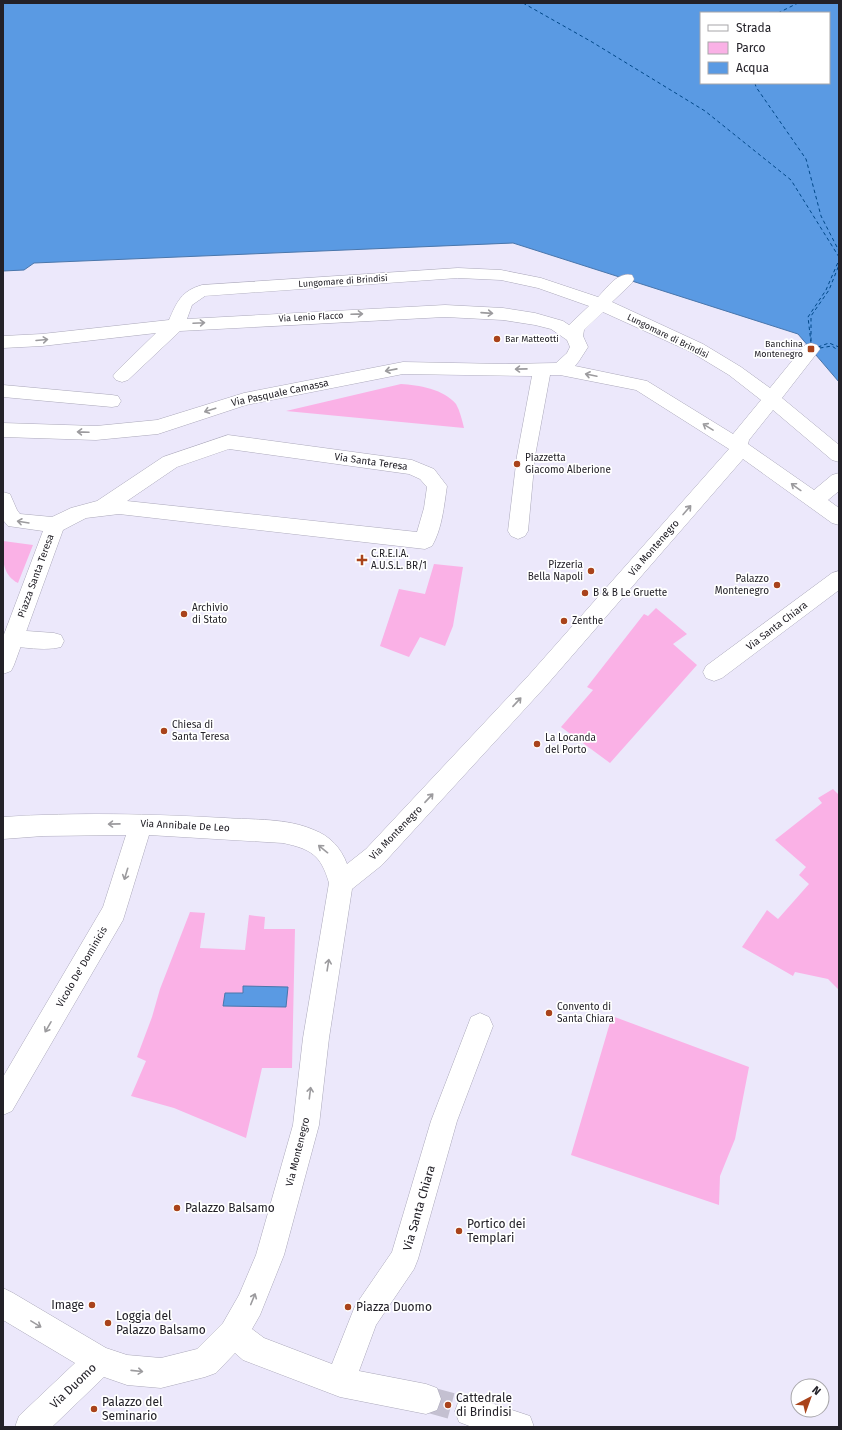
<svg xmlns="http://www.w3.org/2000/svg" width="842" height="1430" font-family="'Fira Sans',sans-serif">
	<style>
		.green { fill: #fab1e6 }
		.water { fill: #5a9ae3; stroke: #4a76ab; fill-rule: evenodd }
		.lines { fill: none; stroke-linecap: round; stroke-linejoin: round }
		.ferry { stroke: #004788; stroke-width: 1; stroke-dasharray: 3.5 3; stroke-linecap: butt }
		.street-tunnel { stroke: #c4c0d1; stroke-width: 26; stroke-dasharray: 26 14; stroke-linecap: butt }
		.lane-casing { stroke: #aba8ba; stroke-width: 1 }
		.street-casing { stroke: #aba8ba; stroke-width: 1 }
		.lane { fill: #fff; fill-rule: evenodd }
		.street { fill: #fff; fill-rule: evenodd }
		.oneway { stroke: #9c9b9e }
		.poi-dot { fill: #a9431b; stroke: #fff; stroke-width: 1.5 }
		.labels { text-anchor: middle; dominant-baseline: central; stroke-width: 3.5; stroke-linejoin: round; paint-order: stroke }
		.far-street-label { font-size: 9px; fill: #232128; stroke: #fff }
		.far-poi-label { font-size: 9px; fill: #232128; stroke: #fff; text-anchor: start }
		.street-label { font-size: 10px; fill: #232128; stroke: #fff }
		.poi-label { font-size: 10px; fill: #232128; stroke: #fff; text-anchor: start }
		.near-poi-label { font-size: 12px; fill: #232128; stroke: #fff; text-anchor: start }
		.near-street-label { font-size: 12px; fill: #232128; stroke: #fff }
	</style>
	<rect width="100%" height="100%" fill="#ece8fb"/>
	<!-- green -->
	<path class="green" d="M 401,384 C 418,385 444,389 456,404 C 460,411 462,420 464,428 L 286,411 Z
		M 3,541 L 33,545 L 18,583 C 1,574 3,557 3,541 Z
		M 434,564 L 463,567 L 453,626 L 445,646 L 420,637 L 409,657 L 380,646 L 399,589 L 425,594 Z
		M 656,608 L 687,634 L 673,644 L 697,665 L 610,763 L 561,727 L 593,690 L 587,687 L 644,614 L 648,616 Z
		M 833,789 L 839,795 L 839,990 L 828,979 L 795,972 L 793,976 L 742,947 L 767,910 L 778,919 L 809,884 L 799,875 L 806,867 L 775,840 L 822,803 L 818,798 Z
		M 190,912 L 205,913 L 200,948 L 245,950 L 249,915 L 265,917 L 264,929 L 295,929 L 292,1068 L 262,1068 L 246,1138 L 174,1108 L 131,1096 L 146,1061 L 137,1057 L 152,1017 L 160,989 Z
		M 612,1016 L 749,1067 L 735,1139 L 720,1176 L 719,1205 L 571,1155 Z"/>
	<!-- water -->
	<path class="water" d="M 3,3 L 839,3 L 839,382 L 798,334 L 513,243 L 34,263 L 24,270 L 3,271 ZM 701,13 L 829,13 L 829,83 L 701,83 Z
		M 243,986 L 288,987 L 286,1007 L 223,1006 L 225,993 L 243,993 Z"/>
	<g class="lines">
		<!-- ferry -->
		<path class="ferry" d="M 523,3 L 592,42 L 705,111 L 791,180 L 839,257
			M 778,13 L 798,3
			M 755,83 L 756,87 L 806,159 L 821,216 L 839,251
			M 811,341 L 811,316 L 829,290 L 839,265
			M 811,343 L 808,317 L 826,290 L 839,260
			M 818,347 L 829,343 L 839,347
			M 820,348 L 832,346 L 839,351"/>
		<!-- street-tunnel -->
		<path class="street-tunnel" d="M 426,1399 L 470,1411"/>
		<!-- lane casing -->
		<g class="lane-casing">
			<path id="lane" d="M 13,630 L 54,633 L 61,635 L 64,641 L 61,647 C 48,651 19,648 6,644 L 3,638 L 6,632 Z"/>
		</g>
		<!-- street casing -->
		<g class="street-casing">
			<path id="street" d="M 458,268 L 501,270 L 541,278 L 598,297 C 607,288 618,271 632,275 L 634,279 L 632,283 L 612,302 L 703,344 L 741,367 L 770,388 L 805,345 L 811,343 L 817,345 L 820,349 L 817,353 L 782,398 L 839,445 L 839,462 L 832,460 L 773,410 L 749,440 L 748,444 L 814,490 L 832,475 L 839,473 L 839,491 L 828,500 L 839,508 L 839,525 L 832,523 L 743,459 L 545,687 L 382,865 L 352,889 L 329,1038 L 319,1125 L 284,1255 L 260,1315 L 252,1329 L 264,1338 L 332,1364 L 355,1306 L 392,1252 L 431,1121 L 471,1017 L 480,1013 L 489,1017 L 493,1026 L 457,1121 L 418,1259 L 414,1269 L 376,1325 L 359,1371 L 426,1384 L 437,1388 L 441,1399 L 437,1410 L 426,1414 L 340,1397 L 243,1360 L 235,1353 L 216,1373 L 205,1377 L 161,1388 L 127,1385 L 104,1377 L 52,1427 L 15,1427 L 19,1416 L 75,1363 L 3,1320 L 3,1288 L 13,1293 L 106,1348 L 127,1355 L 161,1358 L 197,1349 L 223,1323 L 239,1295 L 256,1255 L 293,1125 L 303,1038 L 329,883 C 321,855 311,849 283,843 L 149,835 L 123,920 L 12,1111 L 3,1115 L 3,1077 L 103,907 L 126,835 L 43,836 L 3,839 L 3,817 C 77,812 150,814 225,818 C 254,820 287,818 314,830 C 330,836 341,848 347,864 L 366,849 L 529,675 L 729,449 L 636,390 L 560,375 L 550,375 L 535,456 L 528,531 L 525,536 L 518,539 L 511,536 L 508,531 L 517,456 L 532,376 L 403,374 L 246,405 L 158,434 L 96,440 L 3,437 L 3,423 L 96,426 L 157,420 L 244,393 L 403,362 L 505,364 L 556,363 L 567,353 L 570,347 L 567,340 L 551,329 L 535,325 L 503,320 L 445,317 L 180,331 L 128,380 L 122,382 L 116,380 L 113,376 L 116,372 L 156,333 L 42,346 L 3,348 L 3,336 L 42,334 L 169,320 C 177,302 181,291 202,285 ZM 458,278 L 501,280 L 538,288 L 589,306 L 569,325 L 563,321 L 535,313 L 503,308 L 445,305 L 187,319 L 192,305 L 205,296 ZM 603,312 L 691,352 L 729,375 L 761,400 L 733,434 L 647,381 L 575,366 L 579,361 L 588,347 L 583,336 L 584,330 Z
				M 3,385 L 112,395 L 118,396 L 121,401 L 118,406 L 112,407 L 3,397 Z
				M 228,435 L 412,460 L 434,469 L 447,486 C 444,506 442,529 432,546 L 425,549 L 119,514 L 86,518 L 63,530 L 14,665 L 11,671 L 3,674 L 3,637 L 43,531 L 8,526 L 3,520 L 3,492 L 10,494 L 17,510 L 20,514 L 52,517 L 71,508 L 97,501 L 163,457 ZM 229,449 L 409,474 L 420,479 L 427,487 L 424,508 L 417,532 L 127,501 L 177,467 Z
				M 839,571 L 839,590 L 722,678 L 714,681 L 706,678 L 703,672 L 706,666 L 832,573 Z
				M 470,1396 L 530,1416 L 534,1427 L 472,1427 L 459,1422 L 455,1411 L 459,1400 Z"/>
		</g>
		<!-- lane -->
		<use href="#lane" class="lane"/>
		<!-- street -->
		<use href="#street" class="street"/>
	</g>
	<!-- one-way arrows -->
	<defs><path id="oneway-shaft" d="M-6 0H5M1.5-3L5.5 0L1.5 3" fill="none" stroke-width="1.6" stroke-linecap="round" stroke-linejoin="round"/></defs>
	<g class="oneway">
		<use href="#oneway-shaft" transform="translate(487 313) rotate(4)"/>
		<use href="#oneway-shaft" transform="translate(357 314) rotate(-2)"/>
		<use href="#oneway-shaft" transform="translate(199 323) rotate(-3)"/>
		<use href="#oneway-shaft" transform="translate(42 340) rotate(-5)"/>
		<use href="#oneway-shaft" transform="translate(521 369) rotate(179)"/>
		<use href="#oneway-shaft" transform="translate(391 370) rotate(169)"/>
		<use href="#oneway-shaft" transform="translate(591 375) rotate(-168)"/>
		<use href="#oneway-shaft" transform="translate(210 410) rotate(162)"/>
		<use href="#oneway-shaft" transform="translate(708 427) rotate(-148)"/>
		<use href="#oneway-shaft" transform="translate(83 432) rotate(-178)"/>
		<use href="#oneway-shaft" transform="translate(796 487) rotate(-144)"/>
		<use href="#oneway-shaft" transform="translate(687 510) rotate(-49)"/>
		<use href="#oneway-shaft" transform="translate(23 522) rotate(-171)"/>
		<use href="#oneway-shaft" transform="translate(517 702) rotate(-47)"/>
		<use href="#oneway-shaft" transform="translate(429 798) rotate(-47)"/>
		<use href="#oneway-shaft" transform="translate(114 824) rotate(179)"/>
		<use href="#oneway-shaft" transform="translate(323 849) rotate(-141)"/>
		<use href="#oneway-shaft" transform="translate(126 874) rotate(107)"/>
		<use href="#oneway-shaft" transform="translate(328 965) rotate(-81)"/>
		<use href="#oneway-shaft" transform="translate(48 1027) rotate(120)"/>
		<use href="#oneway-shaft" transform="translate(310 1093) rotate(-83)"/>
		<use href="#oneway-shaft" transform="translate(253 1299) rotate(-68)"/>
		<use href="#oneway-shaft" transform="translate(36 1324) rotate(31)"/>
		<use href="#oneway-shaft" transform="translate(137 1371) rotate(6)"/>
	</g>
	<!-- markers -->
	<g class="poi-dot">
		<circle cx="497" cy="339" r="4"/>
		<rect x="807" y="345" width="8" height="8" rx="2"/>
		<circle cx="517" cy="464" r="4"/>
		<path d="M360 554h4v4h4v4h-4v4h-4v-4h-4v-4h4z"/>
		<circle cx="591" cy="571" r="4"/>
		<circle cx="777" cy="585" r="4"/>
		<circle cx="585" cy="593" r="4"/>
		<circle cx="184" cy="614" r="4"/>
		<circle cx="564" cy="621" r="4"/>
		<circle cx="164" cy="731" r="4"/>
		<circle cx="537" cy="744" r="4"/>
		<circle cx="549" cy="1013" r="4"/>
		<circle cx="177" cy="1208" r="4"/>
		<circle cx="459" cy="1231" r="4"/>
		<circle cx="92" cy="1305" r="4"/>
		<circle cx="348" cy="1307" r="4"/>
		<circle cx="108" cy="1323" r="4"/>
		<circle cx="448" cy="1405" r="4"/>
		<circle cx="94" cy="1409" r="4"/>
	</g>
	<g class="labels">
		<!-- far-street labels -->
		<g class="far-street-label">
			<text transform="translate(343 281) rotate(-4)">Lungomare di Brindisi</text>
			<text transform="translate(311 317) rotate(-3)">Via Lenio Flacco</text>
			<text transform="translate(668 336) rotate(26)">Lungomare di Brindisi</text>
		</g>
		<!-- far-poi labels -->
		<g class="far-poi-label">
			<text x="505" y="339">Bar Matteotti</text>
			<text x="803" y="344" text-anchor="end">Banchina<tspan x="803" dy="10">Montenegro</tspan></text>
		</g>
		<!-- street labels -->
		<g class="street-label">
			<text transform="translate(280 393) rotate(-12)">Via Pasquale Camassa</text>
			<text transform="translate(371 462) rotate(8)">Via Santa Teresa</text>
			<text transform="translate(654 548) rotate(-49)">Via Montenegro</text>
			<text transform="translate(36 576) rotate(-70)">Piazza Santa Teresa</text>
			<text transform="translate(777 626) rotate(-37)">Via Santa Chiara</text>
			<text transform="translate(185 826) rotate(3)">Via Annibale De Leo</text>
			<text transform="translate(396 833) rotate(-46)">Via Montenegro</text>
			<text transform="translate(82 967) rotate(-60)">Vicolo De' Dominicis</text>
			<text transform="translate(298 1152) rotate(-76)">Via Montenegro</text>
		</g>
		<!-- poi labels -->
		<g class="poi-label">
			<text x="525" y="458">Piazzetta<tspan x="525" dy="12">Giacomo Alberione</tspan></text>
			<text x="371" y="554">C.R.E.I.A.<tspan x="371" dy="12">A.U.S.L. BR/1</tspan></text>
			<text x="583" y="565" text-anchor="end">Pizzeria<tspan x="583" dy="12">Bella Napoli</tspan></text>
			<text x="769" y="579" text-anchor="end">Palazzo<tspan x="769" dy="12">Montenegro</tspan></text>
			<text x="593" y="593">B &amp; B Le Gruette</text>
			<text x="192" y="608">Archivio<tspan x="192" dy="12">di Stato</tspan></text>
			<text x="572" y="621">Zenthe</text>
			<text x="172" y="725">Chiesa di<tspan x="172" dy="12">Santa Teresa</tspan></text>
			<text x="545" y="738">La Locanda<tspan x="545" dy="12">del Porto</tspan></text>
			<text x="557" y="1007">Convento di<tspan x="557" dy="12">Santa Chiara</tspan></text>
		</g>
		<!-- near-poi labels -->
		<g class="near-poi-label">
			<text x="185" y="1208">Palazzo Balsamo</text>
			<text x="467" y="1224">Portico dei<tspan x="467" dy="14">Templari</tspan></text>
			<text x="84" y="1305" text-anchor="end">Image</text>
			<text x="356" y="1307">Piazza Duomo</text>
			<text x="116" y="1316">Loggia del<tspan x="116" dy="14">Palazzo Balsamo</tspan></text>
			<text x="456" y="1398">Cattedrale<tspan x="456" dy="14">di Brindisi</tspan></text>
			<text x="102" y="1402">Palazzo del<tspan x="102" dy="14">Seminario</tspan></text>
		</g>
		<!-- near-street labels -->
		<g class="near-street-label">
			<text transform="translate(419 1208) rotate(-74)">Via Santa Chiara</text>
			<text transform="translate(73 1386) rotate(-44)">Via Duomo</text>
		</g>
	</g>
	<!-- border -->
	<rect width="842" height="1430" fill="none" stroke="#232128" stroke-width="8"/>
	<!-- legend -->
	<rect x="700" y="12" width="130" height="72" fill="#ffffff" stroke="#a7a6a9"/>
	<rect x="708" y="25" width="20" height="6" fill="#ffffff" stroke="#a7a6a9"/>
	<text x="736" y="32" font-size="12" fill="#232128">Strada</text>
	<rect x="708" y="42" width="20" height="12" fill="#fab1e6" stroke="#a7a6a9"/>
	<text x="736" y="52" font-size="12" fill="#232128">Parco</text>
	<rect x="708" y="62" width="20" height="12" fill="#5a9ae3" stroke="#a7a6a9"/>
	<text x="736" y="72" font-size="12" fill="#232128">Acqua</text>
	<!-- north arrow -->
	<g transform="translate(810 1398) rotate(41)"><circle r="19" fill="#ffffff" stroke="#a7a6a9"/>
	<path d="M0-3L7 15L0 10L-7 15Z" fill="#a9431b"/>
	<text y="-6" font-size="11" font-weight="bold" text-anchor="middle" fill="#232128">N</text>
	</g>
</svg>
